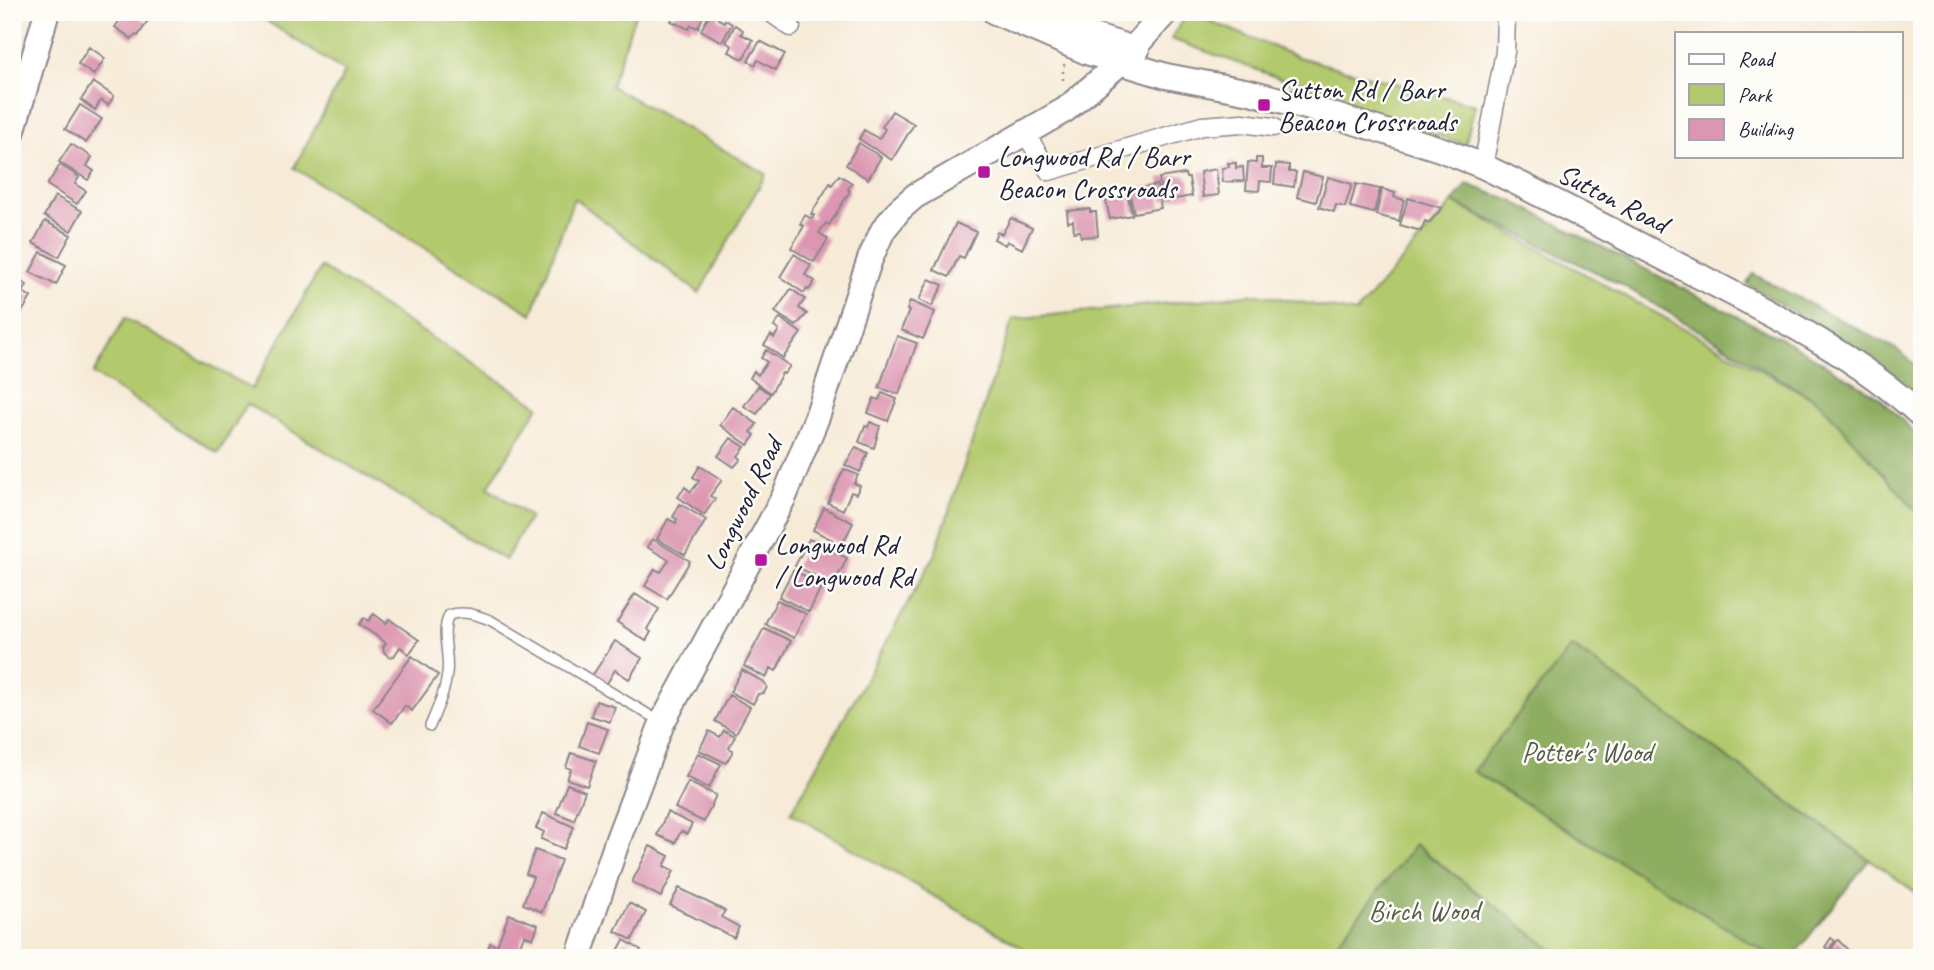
<svg xmlns="http://www.w3.org/2000/svg" width="1934" height="970" font-family="Caveat,sans-serif">
	<style>
		.green { fill: #b3c96d; stroke: #6a7654; stroke-width: 2 }
		.forest { fill: #8ead60; stroke: #58684e; stroke-width: 2 }
		.building { fill: #dc96b1 }
		.lines { fill: none; stroke-linecap: round; stroke-linejoin: round }
		.lane-casing { stroke: #8c868a; stroke-width: 12 }
		.street-casing { stroke: #8c868a; stroke-width: 21 }
		.secondary-casing { stroke: #8c868a; stroke-width: 28 }
		.path { stroke: #8c868a; stroke-width: 2.5; stroke-dasharray: 2 5; stroke-linecap: butt }
		.lane { stroke: #fff; stroke-width: 9 }
		.street { stroke: #fff; stroke-width: 18 }
		.secondary { stroke: #fff; stroke-width: 24 }
		.poi-dot { fill: #b5179e; stroke: #fdfcf7; stroke-width: 2.5 }
		.labels { text-anchor: middle; dominant-baseline: central; stroke-width: 5; stroke-linejoin: round; paint-order: stroke }
		.poi-label { font-size: 28px; fill: #22223b; stroke: #fdfcf7; text-anchor: start }
		.street-label { font-size: 28px; fill: #22223b; stroke: #fdfcf7 }
		.park-label { font-size: 28px; fill: #555c4c; stroke: #fdfcf7 }
	</style>
	<rect width="100%" height="100%" fill="#fdfcf7"/>
	<filter id="ink" filterUnits="userSpaceOnUse"><feTurbulence type="fractalNoise" baseFrequency=".0143" numOctaves="2"/><feDisplacementMap in="SourceGraphic" scale="14" xChannelSelector="R" yChannelSelector="G"/><feConvolveMatrix kernelMatrix="1 2 1 2 8 2 1 2 1" color-interpolation-filters="sRGB"/></filter>
	<filter id="wash" filterUnits="userSpaceOnUse"><feTurbulence type="fractalNoise" baseFrequency=".00686" numOctaves="4" result="noise"/><feDisplacementMap in="SourceGraphic" scale="28" xChannelSelector="R" yChannelSelector="G"/><feGaussianBlur stdDeviation="1.57" result="paint"/><feColorMatrix in="noise" values="0 0 0 0 0 0 0 0 0 0 0 0 0 0 0 0 0 1.4 0 .05"/><feComposite in="paint" operator="in"/></filter>
	<g filter="url(#wash)">
		<rect width="100%" height="100%" fill="#f7ebd8"/>
		<!-- green -->
		<path class="green" d="M 253,12 L 636,12 L 611,86 L 766,174 L 699,293 L 574,198 L 532,314 L 294,168 L 345,72 Z
			M 1188,12 L 1298,57 L 1475,105 L 1465,145 L 1171,39 Z
			M 1453,202 L 1819,402 L 1922,517 L 1922,897 L 1572,646 L 1474,772 L 1775,958 L 1563,958 L 1416,845 L 1325,958 L 1040,958 L 791,813 L 934,556 L 1013,319 L 1258,294 L 1356,313 Z
			M 321,267 L 539,406 L 488,487 L 530,517 L 505,560 L 247,404 L 218,453 L 93,374 L 125,318 L 252,389 Z"/>
		<!-- forest -->
		<path class="forest" d="M 1467,184 L 1514,202 L 1790,343 L 1879,397 L 1922,440 L 1922,517 L 1819,402 L 1622,285 L 1453,202 Z
			M 1753,274 L 1896,349 L 1922,370 L 1922,402 L 1863,355 L 1747,284 Z
			M 1572,646 L 1869,860 L 1792,958 L 1775,958 L 1473,771 Z
			M 1415,845 L 1563,958 L 1325,958 Z"/>
		<g id="blocks">
			<!-- building -->
			<path class="building" d="M 126,12 L 145,12 L 141,18 L 147,22 L 138,36 L 135,35 L 132,39 L 115,27 Z
				M 675,12 L 705,12 L 698,28 L 691,25 L 689,29 L 671,21 Z
				M 711,12 L 720,14 L 718,19 L 724,22 L 725,20 L 732,24 L 722,42 L 701,30 Z
				M 735,25 L 743,30 L 741,34 L 753,40 L 743,59 L 729,52 L 732,46 L 726,42 Z
				M 760,41 L 785,54 L 775,70 L 758,60 L 755,65 L 748,61 Z
				M 89,47 L 105,58 L 94,75 L 78,64 Z
				M 93,82 L 114,96 L 108,105 L 101,100 L 95,110 L 81,100 Z
				M 80,105 L 102,119 L 86,143 L 65,129 Z
				M 892,111 L 914,124 L 892,160 L 859,139 L 864,130 L 879,139 L 885,129 L 882,127 Z
				M 859,143 L 881,157 L 868,179 L 846,165 Z
				M 71,144 L 92,157 L 87,166 L 94,171 L 88,180 L 59,162 Z
				M 1256,158 L 1262,158 L 1262,168 L 1272,168 L 1271,182 L 1260,181 L 1259,191 L 1246,190 L 1248,162 L 1256,163 Z
				M 1228,163 L 1236,163 L 1236,168 L 1243,167 L 1244,181 L 1223,182 L 1222,168 L 1229,167 Z
				M 1276,164 L 1289,165 L 1289,172 L 1296,172 L 1294,187 L 1274,184 Z
				M 60,165 L 79,177 L 75,184 L 86,191 L 77,204 L 47,185 Z
				M 1216,169 L 1219,195 L 1203,197 L 1200,172 Z
				M 1303,172 L 1323,177 L 1316,202 L 1297,197 Z
				M 1185,174 L 1186,178 L 1189,178 L 1192,196 L 1163,201 L 1159,178 Z
				M 839,175 L 852,183 L 848,189 L 850,191 L 829,225 L 826,223 L 819,233 L 828,239 L 814,262 L 791,248 L 804,226 L 800,224 L 805,215 L 812,219 L 814,215 L 811,214 L 830,183 L 832,185 Z
				M 1328,177 L 1352,184 L 1345,207 L 1336,205 L 1334,212 L 1319,207 Z
				M 1356,184 L 1380,189 L 1374,213 L 1350,207 Z
				M 1157,185 L 1161,208 L 1134,213 L 1129,191 Z
				M 1382,189 L 1395,193 L 1394,197 L 1404,200 L 1399,221 L 1376,215 Z
				M 55,196 L 82,211 L 71,231 L 44,216 Z
				M 1128,196 L 1132,215 L 1110,219 L 1106,201 Z
				M 1408,198 L 1442,208 L 1429,223 L 1425,221 L 1421,231 L 1400,225 Z
				M 1090,209 L 1090,212 L 1096,212 L 1098,236 L 1081,237 L 1080,231 L 1074,232 L 1073,221 L 1068,222 L 1067,211 Z
				M 1011,218 L 1032,228 L 1022,249 L 1007,241 L 1005,245 L 994,239 L 997,232 L 1002,234 Z
				M 45,221 L 71,235 L 59,257 L 33,243 Z
				M 956,223 L 976,232 L 964,258 L 959,256 L 949,277 L 934,270 Z
				M 41,252 L 66,265 L 56,285 L 30,272 Z
				M 794,254 L 811,265 L 805,275 L 815,281 L 809,290 L 807,289 L 804,293 L 780,277 Z
				M 12,276 L 27,285 L 23,292 L 31,297 L 22,312 L 12,306 Z
				M 929,279 L 943,285 L 932,306 L 919,300 Z
				M 791,289 L 805,299 L 799,308 L 807,314 L 796,326 L 775,312 Z
				M 910,301 L 935,312 L 923,339 L 901,330 L 909,311 L 907,310 Z
				M 780,318 L 801,333 L 783,358 L 764,345 L 771,335 L 774,338 L 779,330 L 774,327 Z
				M 897,336 L 917,343 L 899,394 L 879,388 Z
				M 766,350 L 790,366 L 784,374 L 782,373 L 771,393 L 750,378 L 754,371 L 758,375 L 767,362 L 761,358 Z
				M 758,386 L 770,394 L 757,414 L 744,406 Z
				M 882,393 L 897,399 L 888,421 L 868,413 L 874,398 L 879,400 Z
				M 733,407 L 757,424 L 751,432 L 755,435 L 748,445 L 720,425 Z
				M 870,422 L 880,426 L 874,448 L 859,442 L 865,426 L 868,427 Z
				M 731,438 L 745,447 L 738,456 L 741,459 L 734,467 L 718,456 Z
				M 856,447 L 868,453 L 860,472 L 845,465 Z
				M 700,466 L 722,480 L 710,496 L 715,499 L 704,515 L 678,497 L 685,487 L 691,492 L 699,481 L 693,477 Z
				M 844,469 L 858,475 L 854,483 L 860,486 L 856,494 L 851,492 L 843,510 L 828,503 Z
				M 680,504 L 706,520 L 685,555 L 657,539 L 668,519 L 676,523 L 677,519 L 673,517 Z
				M 824,508 L 853,523 L 842,545 L 813,530 Z
				M 652,539 L 690,561 L 667,599 L 645,586 L 655,569 L 661,572 L 669,560 L 647,547 Z
				M 809,539 L 847,558 L 834,585 L 795,566 Z
				M 793,570 L 822,585 L 809,612 L 779,597 Z
				M 635,594 L 659,609 L 647,629 L 651,632 L 646,641 L 617,622 Z
				M 777,600 L 806,614 L 794,638 L 765,624 Z
				M 374,614 L 386,623 L 389,619 L 419,640 L 409,654 L 400,647 L 394,656 L 389,657 L 384,652 L 383,647 L 386,643 L 359,624 L 364,618 L 368,621 Z
				M 764,628 L 791,641 L 776,671 L 771,668 L 766,678 L 744,666 Z
				M 615,641 L 642,658 L 629,679 L 615,670 L 606,685 L 592,676 Z
				M 412,656 L 438,675 L 412,711 L 405,706 L 392,723 L 373,709 Z
				M 742,670 L 764,682 L 767,687 L 764,693 L 758,694 L 753,704 L 730,692 Z
				M 729,695 L 750,707 L 736,733 L 715,721 Z
				M 596,701 L 615,707 L 610,722 L 591,716 Z
				M 587,722 L 608,729 L 599,753 L 579,746 Z
				M 724,730 L 735,736 L 729,748 L 733,751 L 726,763 L 699,750 L 709,731 L 720,737 Z
				M 571,753 L 596,761 L 587,786 L 567,779 L 571,769 L 566,767 Z
				M 698,753 L 721,764 L 709,788 L 686,777 Z
				M 688,782 L 716,795 L 704,822 L 675,808 Z
				M 567,784 L 585,791 L 574,820 L 556,813 Z
				M 667,812 L 692,824 L 687,834 L 681,831 L 675,843 L 657,835 Z
				M 543,813 L 574,827 L 564,849 L 541,839 L 544,832 L 536,828 Z
				M 650,846 L 669,856 L 664,866 L 674,871 L 661,897 L 632,882 Z
				M 535,850 L 561,860 L 542,912 L 523,904 L 533,877 L 526,874 Z
				M 679,888 L 725,911 L 721,917 L 739,927 L 734,938 L 670,905 Z
				M 629,903 L 646,912 L 632,940 L 615,931 Z
				M 509,914 L 538,925 L 533,939 L 524,935 L 518,952 L 526,955 L 525,958 L 498,958 L 486,954 L 490,943 L 497,946 Z
				M 1831,938 L 1835,941 L 1829,950 L 1825,947 Z
				M 624,940 L 641,950 L 637,958 L 614,958 Z
				M 1838,940 L 1848,950 L 1859,958 L 1845,958 L 1832,948 Z"/>
		</g>
	</g>
	<g filter="url(#ink)">
		<use href="#blocks" fill-opacity="0" stroke="#8c868a" stroke-width="2"/>
		<g class="lines">
			<!-- lane casing -->
			<g class="lane-casing">
				<path id="lane" d="M 430,726 C 437,709 445,692 447,674 C 450,653 440,634 449,615 C 464,610 476,615 490,620 L 661,722"/>
			</g>
			<!-- street casing -->
			<g class="street-casing">
				<path id="street" d="M 770,12 L 791,27
					M 1025,133 L 1049,171 L 1202,126 L 1242,123 L 1273,127
					M 1483,166 L 1505,52 L 1506,12"/>
			</g>
			<!-- secondary casing -->
			<g class="secondary-casing">
				<path id="secondary" d="M 995,12 L 1087,52 L 1166,76 L 1250,92 L 1310,108 L 1440,149 L 1483,166 C 1555,201 1626,238 1697,275 C 1775,315 1857,356 1922,416
					M 1058,25 L 1137,50
					M 12,133 L 47,12
					M 578,958 L 618,839 L 662,723 L 784,497 L 817,417 L 870,259 L 883,230 L 900,209 L 915,196 L 1065,110 L 1121,62 L 1166,12"/>
			</g>
			<!-- path -->
			<path class="path" d="M 1118,12 L 1130,18
				M 1063,80 L 1063,68 L 1065,63"/>
			<!-- lane -->
			<use href="#lane" class="lane"/>
			<!-- street -->
			<use href="#street" class="street"/>
			<!-- secondary -->
			<use href="#secondary" class="secondary"/>
		</g>
	</g>
	<!-- markers -->
	<g class="poi-dot">
		<rect x="1257" y="98" width="14" height="14" rx="3.5"/>
		<rect x="977" y="165" width="14" height="14" rx="3.5"/>
		<rect x="754" y="553" width="14" height="14" rx="3.5"/>
	</g>
	<g class="labels">
		<!-- poi labels -->
		<g class="poi-label">
			<text x="1278" y="89">Sutton Rd / Barr<tspan x="1278" dy="32">Beacon Crossroads</tspan></text>
			<text x="998" y="156">Longwood Rd / Barr<tspan x="998" dy="32">Beacon Crossroads</tspan></text>
			<text x="775" y="544">Longwood Rd<tspan x="775" dy="32">/ Longwood Rd</tspan></text>
		</g>
		<!-- street labels -->
		<g class="street-label">
			<text transform="translate(1613 198) rotate(27)">Sutton Road</text>
			<text transform="translate(743 504) rotate(-64)">Longwood Road</text>
		</g>
		<!-- park labels -->
		<g class="park-label">
			<text x="1587" y="751">Potter's Wood</text>
			<text x="1424" y="910">Birch Wood</text>
		</g>
	</g>
	<!-- margin -->
	<rect width="1934" height="970" fill="none" stroke="#fdfcf7" stroke-width="42"/>
	<!-- legend -->
	<rect x="1675" y="32" width="228" height="126" fill="#fdfcf7" stroke="#a5a5ac" stroke-width="2"/>
	<rect x="1689" y="54" width="35" height="10" fill="#ffffff" stroke="#a5a5ac" stroke-width="2"/>
	<text x="1738" y="66" font-size="21" fill="#22223b">Road</text>
	<rect x="1689" y="84" width="35" height="21" fill="#b3c96d" stroke="#a5a5ac" stroke-width="2"/>
	<text x="1738" y="102" font-size="21" fill="#22223b">Park</text>
	<rect x="1689" y="119" width="35" height="21" fill="#dc96b1" stroke="#a5a5ac" stroke-width="2"/>
	<text x="1738" y="136" font-size="21" fill="#22223b">Building</text>
</svg>
